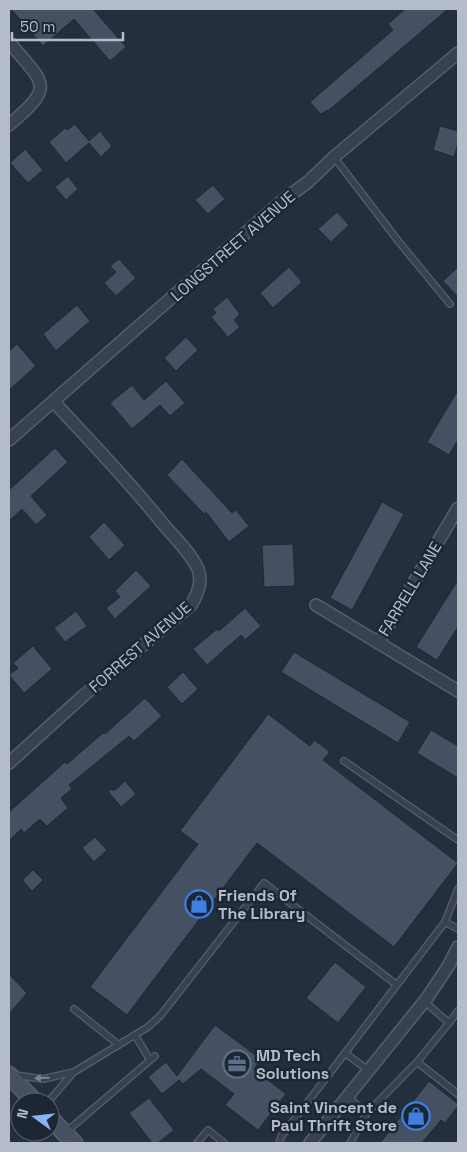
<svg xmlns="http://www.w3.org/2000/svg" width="467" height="1152" font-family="'Space Grotesk',sans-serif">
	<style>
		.building { fill: #455162; stroke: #1f2835 }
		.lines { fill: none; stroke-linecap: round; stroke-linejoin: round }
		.service-casing { stroke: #565f6c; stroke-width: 8 }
		.minor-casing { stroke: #565f6c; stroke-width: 14 }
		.secondary-casing { stroke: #565f6c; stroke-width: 19 }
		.service { stroke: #38414e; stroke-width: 5.5 }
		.minor { stroke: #38414e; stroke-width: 11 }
		.secondary { stroke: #465061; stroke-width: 16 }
		.oneway { fill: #7c8592 }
		.labels { text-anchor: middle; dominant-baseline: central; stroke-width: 5; stroke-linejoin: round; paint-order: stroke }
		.street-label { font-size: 16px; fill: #b4bcc9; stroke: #1d2633 }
		.poi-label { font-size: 16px; font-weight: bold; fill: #b4bcc9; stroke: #1d2633; text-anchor: start }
	</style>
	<rect width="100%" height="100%" fill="#242f3e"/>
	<!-- building -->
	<path class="building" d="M 11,9 L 93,9 L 126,47 L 110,61 L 74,19 L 43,46 Z
		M 405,9 L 448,9 L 328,111 L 328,110 L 321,114 L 310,102 L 393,30 L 388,24 Z
		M 75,124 L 89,141 L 100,131 L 112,146 L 101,157 L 89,143 L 66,163 L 49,142 L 65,128 L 67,130 Z
		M 440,126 L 458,131 L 458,143 L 454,157 L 433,150 Z
		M 25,149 L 43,170 L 28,183 L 10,163 Z
		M 68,176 L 78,189 L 66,200 L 55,187 Z
		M 213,185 L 225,199 L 208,214 L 195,200 Z
		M 337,212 L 349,225 L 331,242 L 318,229 Z
		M 119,259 L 136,278 L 116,296 L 104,283 L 116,272 L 110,266 Z
		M 289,267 L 302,282 L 273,308 L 260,293 Z
		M 458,267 L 458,297 L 443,281 Z
		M 227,297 L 240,314 L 234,320 L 240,327 L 228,337 L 211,317 L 216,313 L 213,309 Z
		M 77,305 L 90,321 L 56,351 L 43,334 Z
		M 186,337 L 198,350 L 176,371 L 164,358 Z
		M 17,344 L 36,366 L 9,390 L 9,351 Z
		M 166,381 L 185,403 L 170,416 L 160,405 L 132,429 L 110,403 L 132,385 L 144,400 Z
		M 458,390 L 458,440 L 449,455 L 427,442 Z
		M 55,448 L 68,462 L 31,496 L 47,515 L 36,525 L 22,509 L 9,521 L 9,490 Z
		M 182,459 L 232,513 L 236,510 L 249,526 L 229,542 L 206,512 L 204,514 L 167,475 Z
		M 382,502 L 404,514 L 352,610 L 330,598 Z
		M 104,522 L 125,545 L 109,560 L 89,537 Z
		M 293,544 L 295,586 L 264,587 L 262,545 Z
		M 136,570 L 151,586 L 115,619 L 106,608 L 120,597 L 115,591 Z
		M 458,580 L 458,627 L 437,660 L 416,647 Z
		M 245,608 L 261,626 L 245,640 L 241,635 L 207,665 L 193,649 L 217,629 L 219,631 Z
		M 76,611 L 87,626 L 65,642 L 54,628 Z
		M 33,646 L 52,669 L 24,693 L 9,675 L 18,668 L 13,663 Z
		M 294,652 L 410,722 L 398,743 L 281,672 Z
		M 183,672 L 198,689 L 182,704 L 167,687 Z
		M 145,698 L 162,716 L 134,741 L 129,736 L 69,785 L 72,789 L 61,798 L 68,808 L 47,826 L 40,819 L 24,833 L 21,829 L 9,841 L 9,812 L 65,762 L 67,764 L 104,732 L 105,734 Z
		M 268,714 L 310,746 L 314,740 L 330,752 L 323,760 L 458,863 L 394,947 L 257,843 L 127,1015 L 90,987 L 198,844 L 180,831 Z
		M 431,730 L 458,746 L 458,778 L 417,753 Z
		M 125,781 L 136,794 L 121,807 L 107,790 L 115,790 Z
		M 95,837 L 107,850 L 94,862 L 82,848 Z
		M 33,870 L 43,880 L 32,891 L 22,880 Z
		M 335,962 L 366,987 L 338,1023 L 306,998 Z
		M 9,974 L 27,993 L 9,1014 Z
		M 215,1025 L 261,1059 L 254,1069 L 286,1094 L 258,1130 L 225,1105 L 234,1094 L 201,1069 L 183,1084 L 179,1080 L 162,1094 L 148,1077 L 166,1062 L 177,1076 Z
		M 429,1081 L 458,1104 L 458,1106 L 445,1123 L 441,1120 L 422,1143 L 380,1143 Z
		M 149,1098 L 174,1130 L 158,1143 L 152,1143 L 129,1113 Z"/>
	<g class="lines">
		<!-- service casing -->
		<g class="service-casing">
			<path id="service" d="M 334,157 L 399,242 L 450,304
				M 344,761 L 458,840
				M 445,922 L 458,929
				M 74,1009 L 119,1045
				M 449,1023 L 458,1011
				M 135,1035 L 150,1060
				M 345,1053 L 368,1070
				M 417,1062 L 458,1094
				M 15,1075 L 43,1079 L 74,1072 L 148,1027 L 161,1015 L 264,883 L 397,985
				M 348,1097 L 367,1113
				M 48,1102 L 73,1073
				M 66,1132 L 155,1056
				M 197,1143 L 208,1130 L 224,1143
				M 279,1143 L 281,1137 L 445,922 L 458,889
				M 350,1143 L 367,1113 L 417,1062 L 449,1023 L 424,1001"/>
		</g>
		<!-- minor casing -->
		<g class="minor-casing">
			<path id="minor" d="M 9,42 C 45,85 56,85 9,125
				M 9,440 L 282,201 L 308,182 L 334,157 L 458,53
				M 316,605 L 458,691
				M 378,643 L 458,508
				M 9,763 L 83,696 L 191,605 C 198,594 203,582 198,569 C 190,552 175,538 163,524 C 129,481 91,442 54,402
				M 310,1143 L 427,998 L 449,965 L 458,947"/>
		</g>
		<!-- secondary casing -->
		<g class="secondary-casing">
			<path id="secondary" d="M 9,1075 L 35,1102
				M 50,1118 L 74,1143"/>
		</g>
		<!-- service -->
		<use href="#service" class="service"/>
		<!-- minor -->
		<use href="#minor" class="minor"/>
		<!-- secondary -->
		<use href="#secondary" class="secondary"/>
	</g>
	<!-- one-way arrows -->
	<defs><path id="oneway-solid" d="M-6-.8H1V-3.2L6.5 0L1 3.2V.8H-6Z" transform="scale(1.25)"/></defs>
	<use class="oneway" href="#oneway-solid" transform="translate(42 1078) rotate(179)"/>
	<!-- icons -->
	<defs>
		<g id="shop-ring" transform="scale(1.4375)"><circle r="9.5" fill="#1d2633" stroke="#3f7fe0" stroke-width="1.5"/><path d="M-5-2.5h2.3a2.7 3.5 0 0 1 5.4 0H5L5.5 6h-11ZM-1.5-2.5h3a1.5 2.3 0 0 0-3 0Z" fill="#3f7fe0"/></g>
		<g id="office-ring" transform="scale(1.4375)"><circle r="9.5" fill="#1d2633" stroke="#5c6f8a" stroke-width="1.5"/><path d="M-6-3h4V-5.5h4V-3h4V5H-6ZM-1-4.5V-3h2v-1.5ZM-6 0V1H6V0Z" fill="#5c6f8a"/></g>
	</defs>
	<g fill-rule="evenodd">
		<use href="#shop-ring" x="199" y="904"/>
		<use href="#office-ring" x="237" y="1064"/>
		<use href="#shop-ring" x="416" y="1116"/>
	</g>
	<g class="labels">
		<!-- street labels -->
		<g class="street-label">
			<text transform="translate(233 246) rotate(-41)">LONGSTREET AVENUE</text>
			<text transform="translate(410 589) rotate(-59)">FARRELL LANE</text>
			<text transform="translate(140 647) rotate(-41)">FORREST AVENUE</text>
		</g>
		<!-- poi labels -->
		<g class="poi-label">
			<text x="218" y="895">Friends Of<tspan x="218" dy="18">The Library</tspan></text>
			<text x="256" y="1055">MD Tech<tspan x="256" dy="18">Solutions</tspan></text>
			<text x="397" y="1107" text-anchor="end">Saint Vincent de<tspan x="397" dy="18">Paul Thrift Store</tspan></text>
		</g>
	</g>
	<!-- border -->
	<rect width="467" height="1152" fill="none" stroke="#b4bcc9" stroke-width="20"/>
	<!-- north arrow -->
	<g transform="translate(35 1117) rotate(285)"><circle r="24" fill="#1d2633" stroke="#59626f"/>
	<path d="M0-4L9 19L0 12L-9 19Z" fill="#8ab4f8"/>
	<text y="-8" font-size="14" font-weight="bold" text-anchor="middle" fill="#b4bcc9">N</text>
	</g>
	<!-- scale -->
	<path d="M12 32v8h111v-8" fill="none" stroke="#b4bcc9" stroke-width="2.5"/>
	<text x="20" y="32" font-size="15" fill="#b4bcc9" stroke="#1d2633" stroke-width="4" paint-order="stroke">50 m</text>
</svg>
